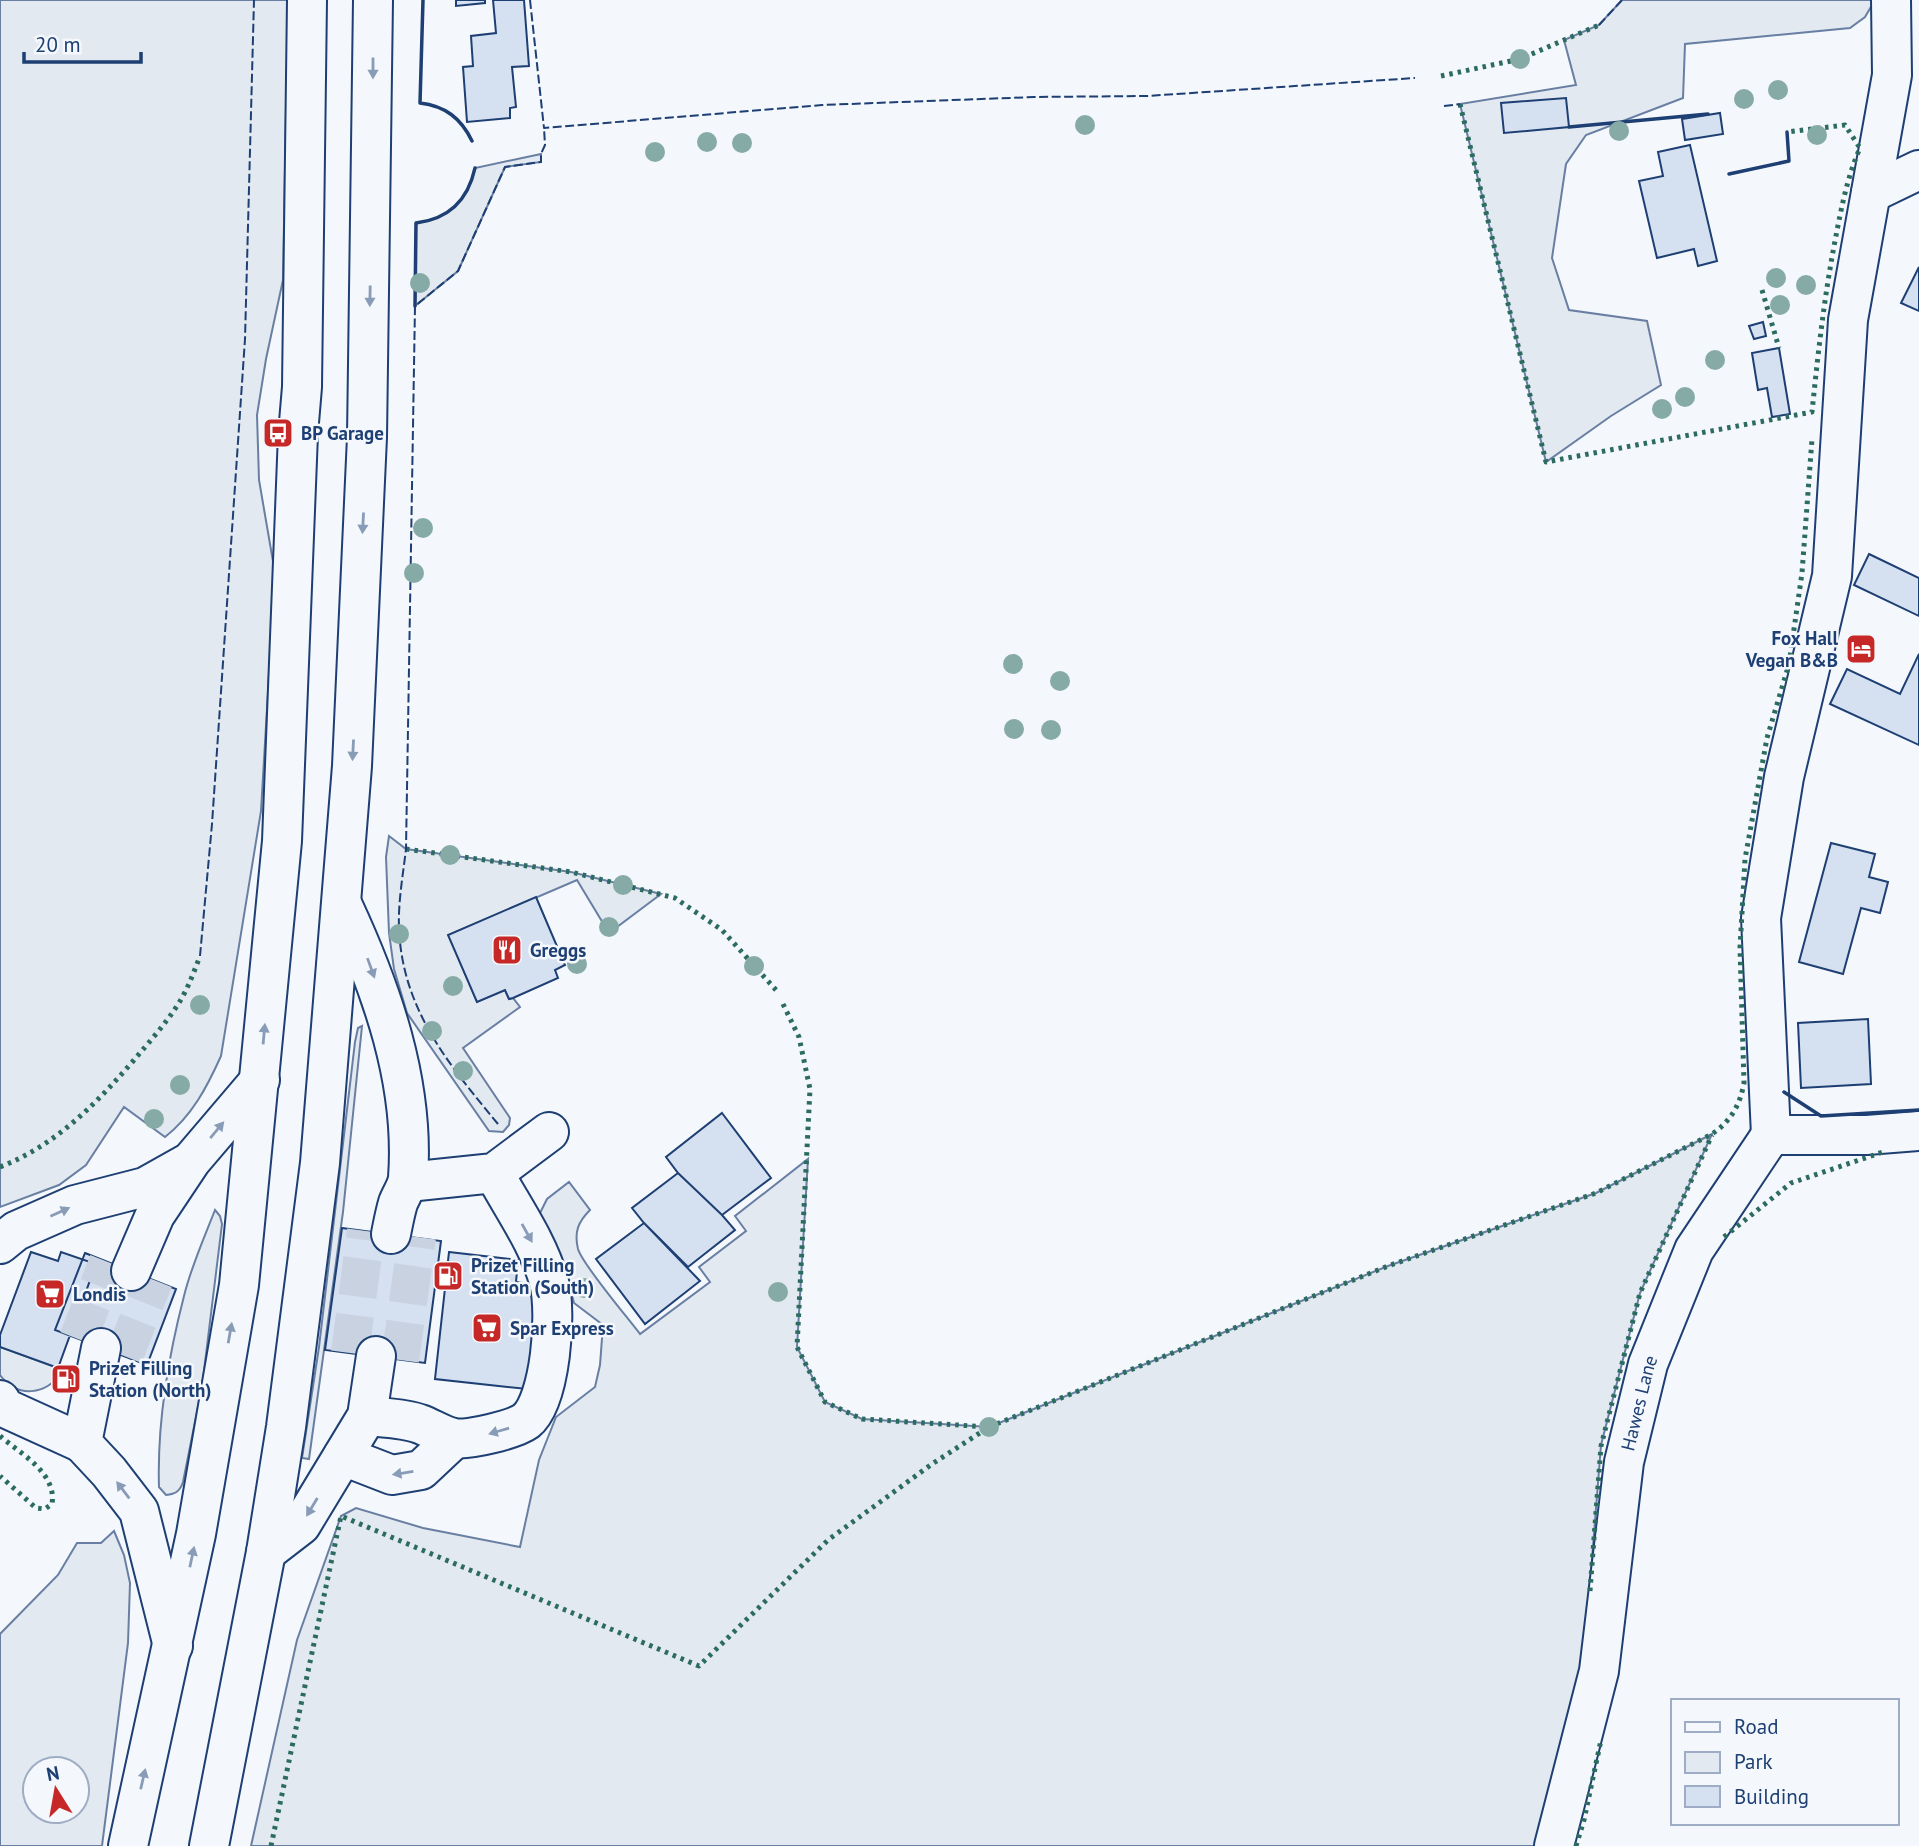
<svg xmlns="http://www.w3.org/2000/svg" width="1919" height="1846" font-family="'PT Sans',sans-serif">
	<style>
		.green { fill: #e3e9f0; stroke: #687fa3; stroke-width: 2; fill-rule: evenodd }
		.building { fill: #d5e0f0; stroke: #1d3f73; stroke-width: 2 }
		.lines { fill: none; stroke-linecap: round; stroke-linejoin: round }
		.minor-tunnel { stroke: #c9d2e0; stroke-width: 38; stroke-dasharray: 38 19; stroke-linecap: butt }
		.minor-casing { stroke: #1d3f73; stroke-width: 42 }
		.highway-casing { stroke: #1d3f73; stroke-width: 42 }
		.minor { stroke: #f4f7fb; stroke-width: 38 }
		.highway { stroke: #f4f7fb; stroke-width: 38 }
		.hedge { stroke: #2c6c60; stroke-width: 5; stroke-dasharray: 3.5 5; stroke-linecap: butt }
		.fence { stroke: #1d3f73; stroke-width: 2; stroke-dasharray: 9 3.5; stroke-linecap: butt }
		.wall { stroke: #1d3f73; stroke-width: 3.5 }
		.tree { fill: #86aba6 }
		.oneway { fill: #889bb7 }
		.labels { text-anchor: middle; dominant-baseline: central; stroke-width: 5; stroke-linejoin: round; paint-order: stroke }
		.poi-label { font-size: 19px; font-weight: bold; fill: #1d3f73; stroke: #f4f7fb; text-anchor: start }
		.street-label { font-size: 19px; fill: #1d3f73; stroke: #f4f7fb }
	</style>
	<rect width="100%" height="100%" fill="#f4f7fb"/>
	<!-- green -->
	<path class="green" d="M 0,0 L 288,0 L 283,280 L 266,359 L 257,415 L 259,480 L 275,573 L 261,811 L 221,1056 C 207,1087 192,1116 165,1137 L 124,1107 L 86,1165 L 59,1185 L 0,1207 Z
		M 1622,0 L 1872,0 L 1872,5 L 1865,17 L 1850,28 L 1685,44 L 1683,98 L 1586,135 L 1566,164 L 1552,258 L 1569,310 L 1647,321 L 1661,385 L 1611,416 L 1546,462 L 1460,104 L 1576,85 L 1564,40 L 1599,25 Z
		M 541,154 L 541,162 L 505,167 L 458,271 L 415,306 L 416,223 C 449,219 468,200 475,168 Z
		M 389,836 L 406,849 L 571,872 L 661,894 L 609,933 L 577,880 L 449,935 L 477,1002 L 505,990 L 509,999 L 513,998 L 520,1007 L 463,1048 L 510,1118 L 509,1125 L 503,1132 L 489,1131 L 407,1013 L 394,969 L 389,933 L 386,857 Z
		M 362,1026 L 343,1212 L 309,1459 L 302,1458 L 319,1347 L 355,1042 L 358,1028 Z
		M 1712,1134 L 1640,1293 L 1601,1445 L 1584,1661 L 1560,1765 L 1534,1846 L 251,1846 L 297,1640 L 341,1516 L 356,1508 L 423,1528 L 520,1547 L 539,1460 L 556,1417 L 595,1387 L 600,1365 L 603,1325 L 574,1303 L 565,1269 L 539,1230 L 540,1213 L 547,1199 L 569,1182 L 590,1210 C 578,1222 574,1232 578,1249 C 582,1264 628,1318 640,1334 L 710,1282 L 699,1267 L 746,1231 L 735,1216 L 808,1159 L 797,1347 L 825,1402 L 862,1419 L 989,1427 L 1388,1266 L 1596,1193 Z
		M 215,1210 L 220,1216 L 222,1224 L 202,1387 L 183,1482 C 180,1491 176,1494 166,1495 L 159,1487 C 157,1423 168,1358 184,1296 C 191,1267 204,1238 215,1210 Z
		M 0,1347 L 58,1368 L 62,1372 C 46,1395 18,1399 0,1375 Z
		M 114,1531 L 124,1555 L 130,1583 L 128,1643 L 102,1846 L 0,1846 L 0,1634 L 58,1575 L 77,1543 L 101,1543 ZM 35,1769 L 77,1769 L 77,1811 L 35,1811 Z"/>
	<!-- building -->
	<path class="building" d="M 456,0 L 485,0 L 485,3 L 456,6 Z
		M 493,0 L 524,0 L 529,66 L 512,67 L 516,107 L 510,108 L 510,118 L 467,122 L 463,67 L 473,66 L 471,36 L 496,33 Z
		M 1566,98 L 1569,127 L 1504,133 L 1501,103 Z
		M 1720,113 L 1723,134 L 1685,140 L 1682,119 Z
		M 1690,145 L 1717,261 L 1698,266 L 1694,249 L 1657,258 L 1639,181 L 1663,176 L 1658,152 Z
		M 1919,267 L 1919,311 L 1901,303 Z
		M 1763,322 L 1766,336 L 1754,339 L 1749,326 Z
		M 1779,348 L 1790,414 L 1772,417 L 1767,388 L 1758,390 L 1752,353 Z
		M 1869,554 L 1919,578 L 1919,616 L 1854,585 Z
		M 1919,654 L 1919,745 L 1830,704 L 1847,669 L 1900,694 Z
		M 1831,843 L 1875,854 L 1869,877 L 1888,882 L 1880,913 L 1861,908 L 1843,974 L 1799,962 Z
		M 536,897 L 565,965 L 555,970 L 558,978 L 513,998 L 509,999 L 505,990 L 477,1002 L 448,935 Z
		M 1868,1019 L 1871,1084 L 1801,1088 L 1798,1023 Z
		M 722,1113 L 771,1178 L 722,1215 L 678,1173 L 666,1157 Z
		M 678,1173 L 722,1215 L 735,1230 L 688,1267 L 644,1223 L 632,1208 Z
		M 644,1223 L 700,1281 L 645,1324 L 596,1259 Z
		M 342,1228 L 441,1241 L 425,1363 L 325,1350 Z
		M 31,1252 L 58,1261 L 61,1252 L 96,1264 L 58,1368 L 0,1347 L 0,1335 Z
		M 449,1252 L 518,1260 L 516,1282 L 539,1285 L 527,1389 L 435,1379 Z
		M 85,1253 L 176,1289 L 147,1365 L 55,1330 Z"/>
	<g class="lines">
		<!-- minor-tunnel -->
		<path class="minor-tunnel" d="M 78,1339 L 108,1262
			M 350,1353 L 366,1231
			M 124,1356 L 154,1280
			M 400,1360 L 417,1237"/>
		<!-- minor casing -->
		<g class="minor-casing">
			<g id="minor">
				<path d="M 1871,193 L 1919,170"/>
				<path d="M 343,906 C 382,990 415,1083 408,1178 C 407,1187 401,1195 398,1203 C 395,1213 393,1224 391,1234"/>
				<path d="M 1771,1135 L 1761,918 L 1784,777 L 1832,576 L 1848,320 L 1892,75 L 1891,0"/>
				<path d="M 1771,1135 L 1867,1135 L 1919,1131"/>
				<path d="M 408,1182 L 494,1173 L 549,1132"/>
				<path d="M 0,1244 L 16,1231 L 75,1205 L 145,1187 L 186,1164"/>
				<path d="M 131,1271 L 155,1215 L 191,1161 L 260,1080"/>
				<path d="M 101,1348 L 82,1443 L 109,1472 L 139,1511 L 173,1646"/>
				<path d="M 0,1400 L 5,1408 L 82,1443"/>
				<path d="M 367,1416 C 384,1418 404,1418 420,1424 C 431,1428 443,1436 454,1438 C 468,1441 515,1429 526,1421 C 551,1401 557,1312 549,1282 C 539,1244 513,1208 494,1173"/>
				<path d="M 343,1456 L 392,1475 L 421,1470 L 454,1439"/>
				<path d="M 266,1552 L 301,1525 L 367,1416 L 376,1356"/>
				<path id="s1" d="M 1554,1846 L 1599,1671 L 1624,1462 L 1648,1364 L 1694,1250 L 1771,1135"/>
			</g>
		</g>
		<!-- highway casing -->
		<g class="highway-casing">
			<path id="highway" d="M 128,1846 L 196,1534 L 239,1285 L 282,841 L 298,434 L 302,387 L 307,0
				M 209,1846 L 266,1552 L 286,1427 L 320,1163 L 352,766 L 367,437 L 373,0"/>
		</g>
		<!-- minor -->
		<use href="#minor" class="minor"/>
		<!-- highway -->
		<use href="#highway" class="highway"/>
		<!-- hedge -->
		<path class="hedge" d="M 1441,76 L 1520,59 L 1599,25
			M 1460,104 L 1546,462 L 1812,412 C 1818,354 1824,298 1835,241 C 1841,210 1847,177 1860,148 L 1845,125 L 1787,132
			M 1762,290 L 1779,348
			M 406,849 L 571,872 L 675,898 L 722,930 L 776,990
			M 783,1004 L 799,1037 L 810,1089 L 797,1347 L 825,1402 L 862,1419 L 989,1427 L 1388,1266 L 1596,1193 L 1712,1134 C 1731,1121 1740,1105 1744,1083 L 1740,948 L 1745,859 L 1767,738 L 1789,664 L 1802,573 L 1812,439
			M 0,1167 C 56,1145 95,1105 134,1060 C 151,1040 170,1019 183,996 C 190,983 195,969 200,956
			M 1724,1237 L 1791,1183 L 1883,1152
			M 0,1436 C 21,1454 57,1473 52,1504 L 45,1509 L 36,1508 L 0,1476
			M 1590,1591 L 1601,1446 L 1640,1293 L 1712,1135
			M 271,1846 L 341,1516 L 699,1666 L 828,1540 L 932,1464 L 989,1427
			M 1576,1846 L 1584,1820 L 1601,1740"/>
		<!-- fence -->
		<path class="fence" d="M 530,0 L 544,128 L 822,105 L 1034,97 L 1147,96 L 1415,78
			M 1599,25 L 1622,0
			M 1444,106 L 1460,104
			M 200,956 L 212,824 L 245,339 L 254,0
			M 498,1124 C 449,1065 402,1009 399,928 C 398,902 403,875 406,849 L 415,306 L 458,271 L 505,167 L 541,162 L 541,154 L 545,145 L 544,128"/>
		<!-- wall -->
		<path class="wall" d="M 423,0 L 420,103 C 445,106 461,118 472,141
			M 1569,127 L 1708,114
			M 1729,174 L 1789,161 L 1787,132
			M 415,306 L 416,223 C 449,219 468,200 475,168
			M 1784,1092 L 1821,1116 L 1919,1110"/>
	</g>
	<!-- trees -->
	<g class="tree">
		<circle cx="1520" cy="59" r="10"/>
		<circle cx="1778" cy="90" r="10"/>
		<circle cx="1744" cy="99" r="10"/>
		<circle cx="1085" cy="125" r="10"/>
		<circle cx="1619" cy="131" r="10"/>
		<circle cx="1817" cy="135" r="10"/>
		<circle cx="707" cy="142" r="10"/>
		<circle cx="742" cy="143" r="10"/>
		<circle cx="655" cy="152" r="10"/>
		<circle cx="1776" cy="278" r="10"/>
		<circle cx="420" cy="283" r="10"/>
		<circle cx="1806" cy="285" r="10"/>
		<circle cx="1780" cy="305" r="10"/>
		<circle cx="1715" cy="360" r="10"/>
		<circle cx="1685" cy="397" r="10"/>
		<circle cx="1662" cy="409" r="10"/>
		<circle cx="423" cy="528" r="10"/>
		<circle cx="414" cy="573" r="10"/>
		<circle cx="1013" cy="664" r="10"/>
		<circle cx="1060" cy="681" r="10"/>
		<circle cx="1014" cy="729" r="10"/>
		<circle cx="1051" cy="730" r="10"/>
		<circle cx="450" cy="855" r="10"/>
		<circle cx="623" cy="885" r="10"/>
		<circle cx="609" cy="927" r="10"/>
		<circle cx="399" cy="934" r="10"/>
		<circle cx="577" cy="964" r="10"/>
		<circle cx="754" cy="966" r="10"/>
		<circle cx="453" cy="986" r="10"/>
		<circle cx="200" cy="1005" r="10"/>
		<circle cx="432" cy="1031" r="10"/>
		<circle cx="463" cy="1071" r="10"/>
		<circle cx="180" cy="1085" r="10"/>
		<circle cx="154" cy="1119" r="10"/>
		<circle cx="584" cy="1288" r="10"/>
		<circle cx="778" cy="1292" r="10"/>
		<circle cx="989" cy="1427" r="10"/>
	</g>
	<!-- one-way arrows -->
	<defs><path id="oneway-solid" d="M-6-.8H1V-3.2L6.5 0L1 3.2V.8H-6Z" transform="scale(1.75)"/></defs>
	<g class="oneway">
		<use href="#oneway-solid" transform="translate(373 68) rotate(90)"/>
		<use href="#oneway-solid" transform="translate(370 296) rotate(91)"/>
		<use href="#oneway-solid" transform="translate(363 523) rotate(93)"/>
		<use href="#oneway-solid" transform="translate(353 750) rotate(93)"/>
		<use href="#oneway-solid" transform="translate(371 968) rotate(70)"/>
		<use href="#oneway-solid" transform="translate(264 1034) rotate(-85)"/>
		<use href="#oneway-solid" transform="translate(217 1130) rotate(-50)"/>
		<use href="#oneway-solid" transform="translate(60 1212) rotate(-24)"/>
		<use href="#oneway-solid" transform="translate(527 1233) rotate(61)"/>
		<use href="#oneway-solid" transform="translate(230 1333) rotate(-80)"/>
		<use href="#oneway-solid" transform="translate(499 1431) rotate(164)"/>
		<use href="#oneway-solid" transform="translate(403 1473) rotate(171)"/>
		<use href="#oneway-solid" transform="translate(123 1490) rotate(-127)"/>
		<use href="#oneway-solid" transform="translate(312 1507) rotate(121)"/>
		<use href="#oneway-solid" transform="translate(192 1557) rotate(-78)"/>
		<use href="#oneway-solid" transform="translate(143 1779) rotate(-77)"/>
	</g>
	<!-- icons -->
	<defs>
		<g id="bus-square" transform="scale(1.575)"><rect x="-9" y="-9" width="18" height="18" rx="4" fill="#c62828" stroke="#f4f7fb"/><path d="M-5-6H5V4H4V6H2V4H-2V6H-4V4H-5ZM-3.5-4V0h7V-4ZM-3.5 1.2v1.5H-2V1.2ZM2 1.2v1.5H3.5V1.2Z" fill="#fff"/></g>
		<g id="hotel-square" transform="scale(1.575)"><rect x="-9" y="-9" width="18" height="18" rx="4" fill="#c62828" stroke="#f4f7fb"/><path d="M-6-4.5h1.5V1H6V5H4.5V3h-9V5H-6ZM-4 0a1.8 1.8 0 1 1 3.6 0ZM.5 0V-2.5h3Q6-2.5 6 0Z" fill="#fff"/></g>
		<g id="restaurant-square" transform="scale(1.575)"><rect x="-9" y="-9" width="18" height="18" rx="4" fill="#c62828" stroke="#f4f7fb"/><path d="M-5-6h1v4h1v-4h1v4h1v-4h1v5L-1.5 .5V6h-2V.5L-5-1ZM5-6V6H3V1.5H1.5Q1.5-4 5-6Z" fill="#fff"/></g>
		<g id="fuel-square" transform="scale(1.575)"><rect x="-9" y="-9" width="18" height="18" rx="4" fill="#c62828" stroke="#f4f7fb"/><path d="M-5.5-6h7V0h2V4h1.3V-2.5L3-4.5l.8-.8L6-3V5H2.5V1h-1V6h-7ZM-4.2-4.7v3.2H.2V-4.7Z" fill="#fff"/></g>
		<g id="supermarket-square" transform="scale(1.575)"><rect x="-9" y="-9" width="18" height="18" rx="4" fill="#c62828" stroke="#f4f7fb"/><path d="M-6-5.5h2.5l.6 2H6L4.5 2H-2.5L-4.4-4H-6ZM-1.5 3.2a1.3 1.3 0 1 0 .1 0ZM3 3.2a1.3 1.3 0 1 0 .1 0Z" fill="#fff"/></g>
	</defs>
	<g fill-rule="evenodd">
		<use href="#bus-square" x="278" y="433"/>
		<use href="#hotel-square" x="1861" y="649"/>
		<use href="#restaurant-square" x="507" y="950"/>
		<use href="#fuel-square" x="448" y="1276"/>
		<use href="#supermarket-square" x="50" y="1294"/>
		<use href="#supermarket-square" x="487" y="1328"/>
		<use href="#fuel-square" x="66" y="1379"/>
	</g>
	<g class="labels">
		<!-- poi labels -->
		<g class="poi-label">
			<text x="301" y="433">BP Garage</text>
			<text x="1838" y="638" text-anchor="end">Fox Hall<tspan x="1838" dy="22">Vegan B&amp;B</tspan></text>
			<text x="530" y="950">Greggs</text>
			<text x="471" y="1265">Prizet Filling<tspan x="471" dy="22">Station (South)</tspan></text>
			<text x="73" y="1294">Londis</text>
			<text x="510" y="1328">Spar Express</text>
			<text x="89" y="1368">Prizet Filling<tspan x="89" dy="22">Station (North)</tspan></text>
		</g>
		<!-- street labels -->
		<g class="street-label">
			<text stroke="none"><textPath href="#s1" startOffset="452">Hawes Lane</textPath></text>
		</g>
	</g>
	<!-- legend -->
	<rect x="1671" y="1699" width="228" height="126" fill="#f4f7fb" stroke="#9eadc5" stroke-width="2"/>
	<rect x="1685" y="1722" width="35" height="10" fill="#f4f7fb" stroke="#9eadc5" stroke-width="2"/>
	<text x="1734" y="1734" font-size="21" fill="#1d3f73">Road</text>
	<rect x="1685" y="1752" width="35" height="21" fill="#e3e9f0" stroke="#9eadc5" stroke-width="2"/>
	<text x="1734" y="1769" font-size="21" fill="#1d3f73">Park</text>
	<rect x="1685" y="1786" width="35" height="21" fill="#d5e0f0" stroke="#9eadc5" stroke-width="2"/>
	<text x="1734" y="1804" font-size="21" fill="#1d3f73">Building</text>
	<!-- north arrow -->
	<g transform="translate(56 1790) rotate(349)"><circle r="33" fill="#f4f7fb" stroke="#9eadc5" stroke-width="2"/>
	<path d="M0-5L12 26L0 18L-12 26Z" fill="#c62828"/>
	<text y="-10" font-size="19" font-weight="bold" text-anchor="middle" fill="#1d3f73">N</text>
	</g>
	<!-- scale -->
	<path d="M24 52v10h117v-10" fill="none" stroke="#1d3f73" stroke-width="3.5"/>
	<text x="35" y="52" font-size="21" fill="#1d3f73" stroke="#f4f7fb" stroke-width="5" paint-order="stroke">20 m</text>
</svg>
